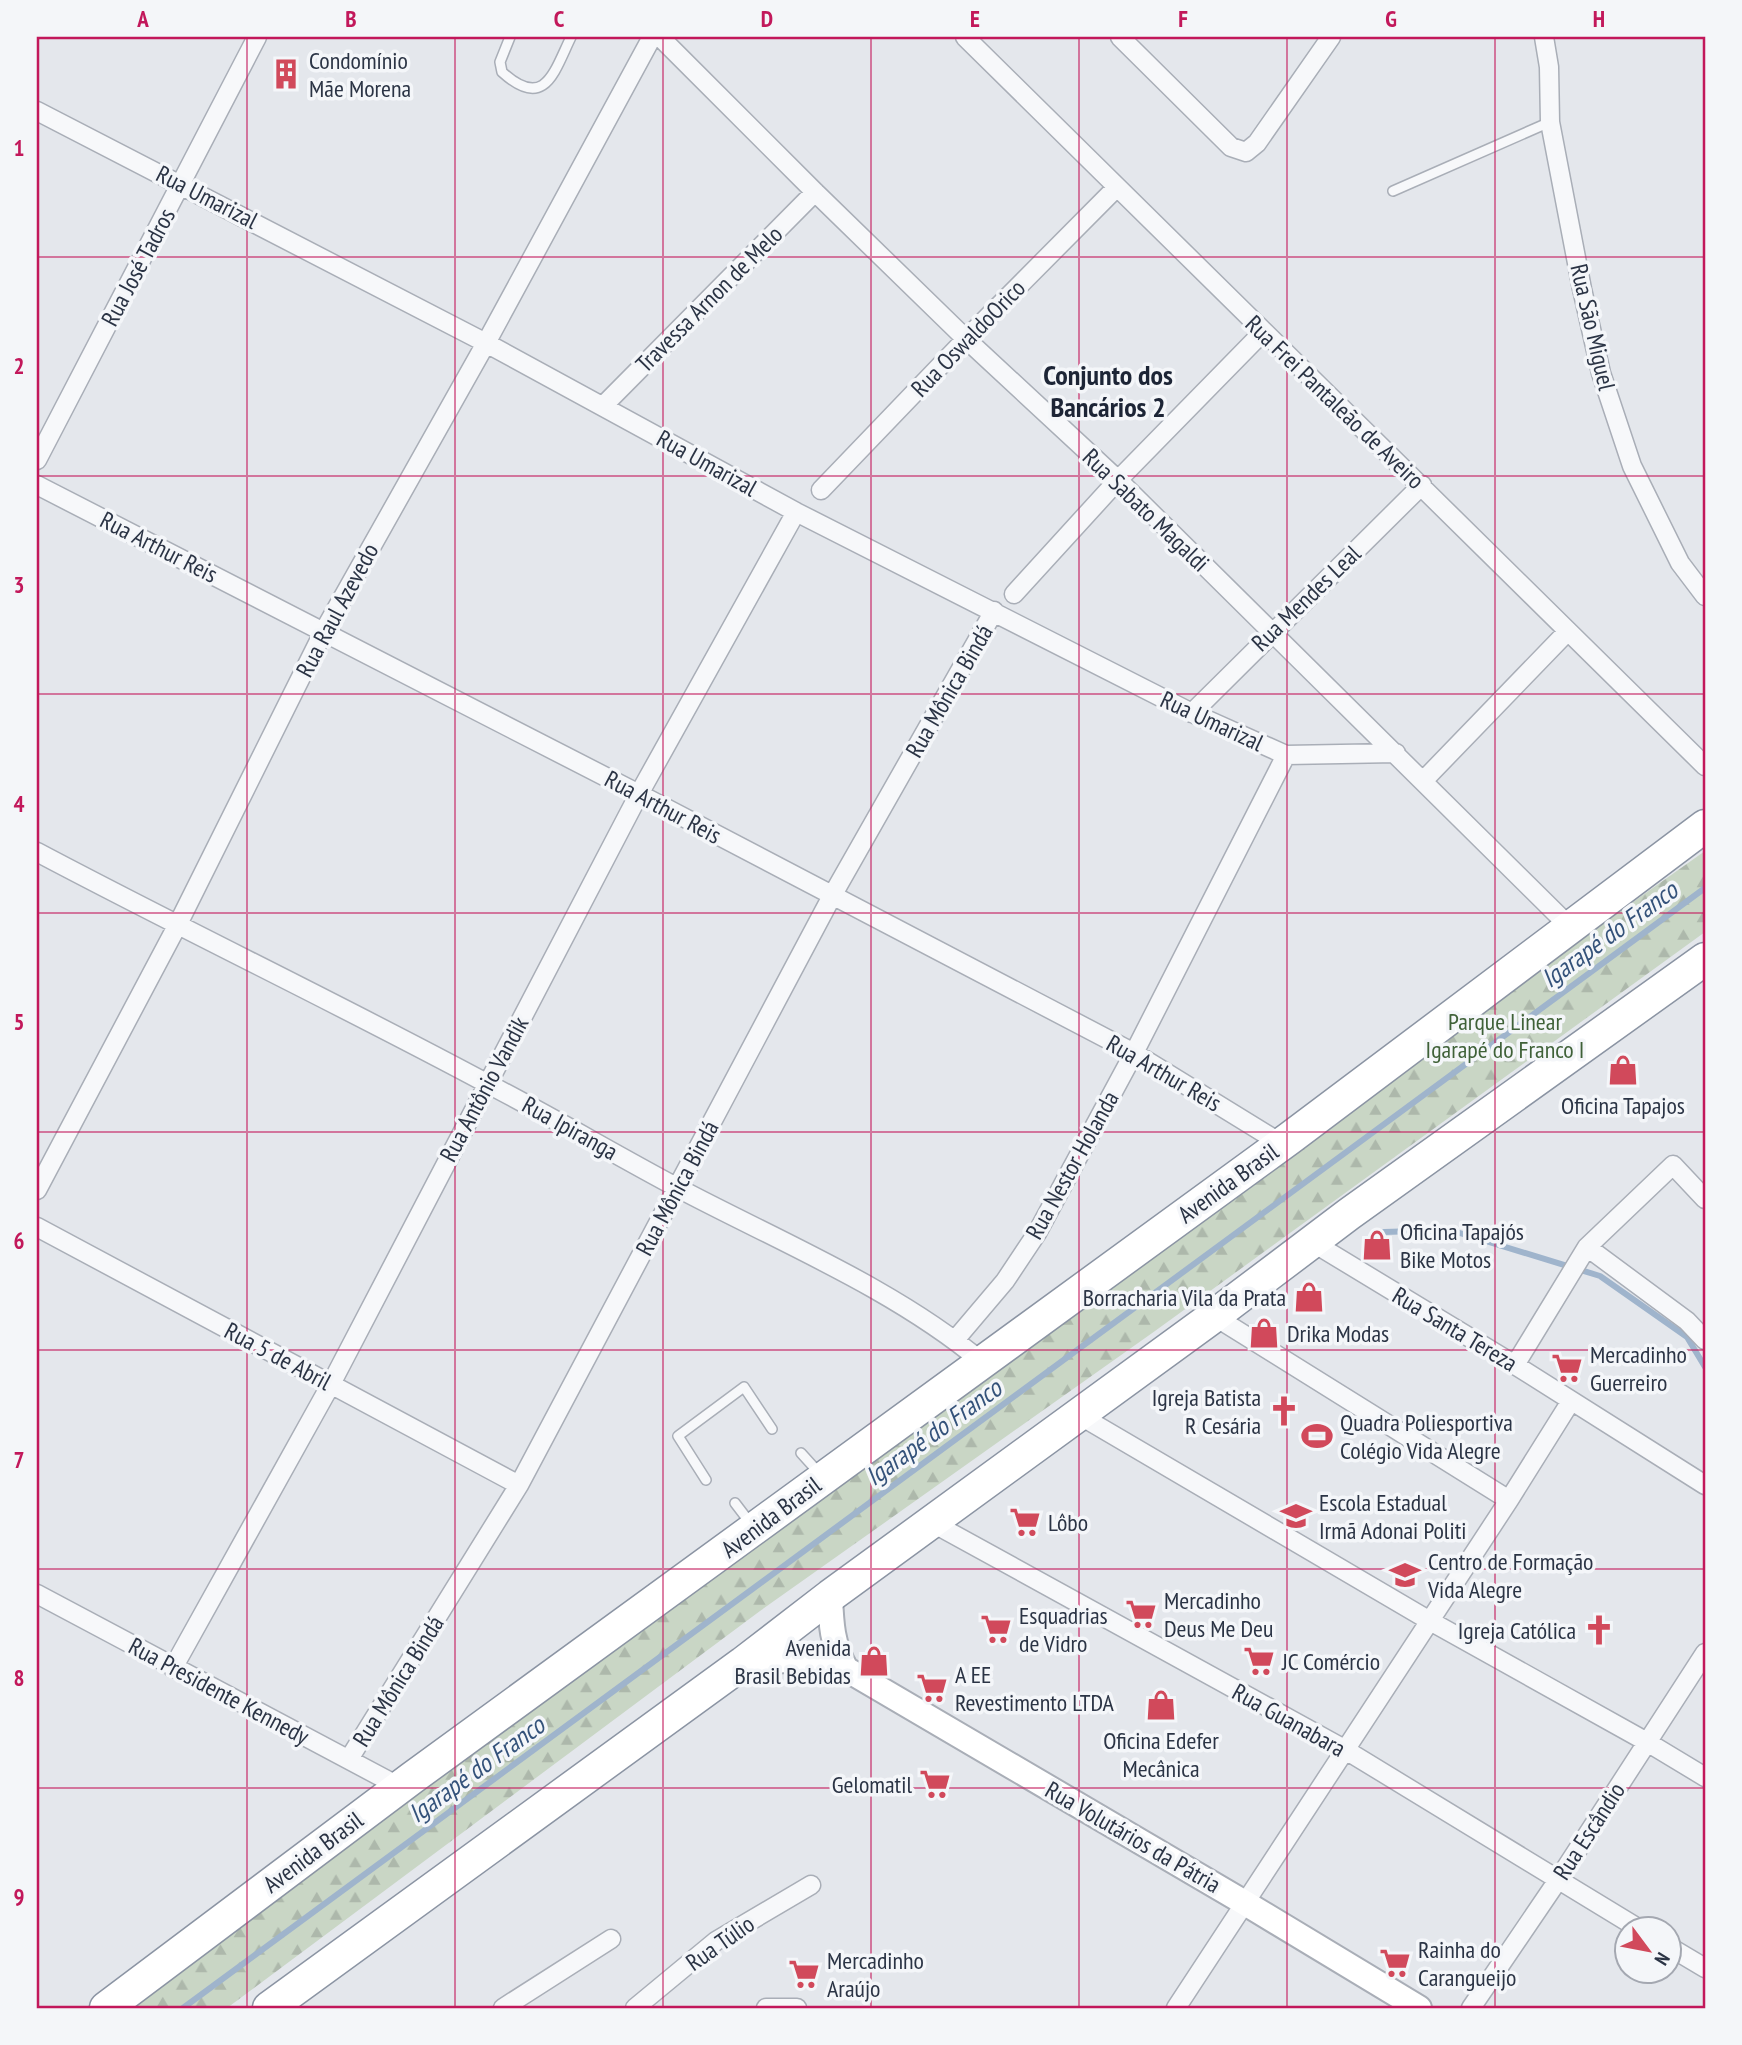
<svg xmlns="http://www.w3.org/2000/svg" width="1742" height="2045" font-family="'PT Sans Narrow',sans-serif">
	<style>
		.forest { fill: url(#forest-firs) }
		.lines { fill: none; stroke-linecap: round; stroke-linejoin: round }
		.stream { stroke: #9fb4cc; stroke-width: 6 }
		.lane-casing { stroke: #a9aeb7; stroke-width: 12 }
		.street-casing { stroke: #a9aeb7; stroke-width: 21 }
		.secondary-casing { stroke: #a9aeb7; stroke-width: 28 }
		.highway-casing { stroke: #8b94a3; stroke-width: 35 }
		.lane { stroke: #f7f8fa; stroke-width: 9 }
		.street { stroke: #f7f8fa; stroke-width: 18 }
		.secondary { stroke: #fff; stroke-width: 24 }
		.highway { stroke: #fff; stroke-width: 32 }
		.grid { fill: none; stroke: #c2185b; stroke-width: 2; stroke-opacity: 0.55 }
		.labels { text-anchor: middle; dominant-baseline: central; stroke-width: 7; stroke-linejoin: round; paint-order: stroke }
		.poi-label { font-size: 24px; fill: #2b3445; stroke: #f4f6f9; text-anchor: start }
		.street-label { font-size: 24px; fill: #2b3445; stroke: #f4f6f9 }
		.park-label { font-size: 24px; fill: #3f6138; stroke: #f4f6f9 }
		.water-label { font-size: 26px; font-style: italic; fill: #34527a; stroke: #f4f6f9 }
		.quarter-label { font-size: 28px; font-weight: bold; fill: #1d2536; stroke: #f4f6f9 }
		.neatline { fill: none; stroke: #c2185b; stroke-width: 2.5 }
		.grid-label { font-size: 23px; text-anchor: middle; font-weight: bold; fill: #c2185b }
	</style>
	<defs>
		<pattern id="forest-firs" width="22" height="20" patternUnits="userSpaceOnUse" patternTransform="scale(1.75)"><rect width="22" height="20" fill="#c9d6c5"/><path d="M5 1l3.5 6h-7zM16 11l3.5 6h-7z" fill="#adb8ab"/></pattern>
	</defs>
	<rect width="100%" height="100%" fill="#e4e7ec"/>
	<!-- forest -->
	<path class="forest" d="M 1705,851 L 1705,932 L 1155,1331 L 760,1611 L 227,2008 L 117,2008 L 1485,1007 Z"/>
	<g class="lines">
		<!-- stream -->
		<path class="stream" d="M 1384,1232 L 1450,1230 L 1600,1276 L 1687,1337 L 1705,1367
			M 183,2008 L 1705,888"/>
		<!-- lane casing -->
		<g class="lane-casing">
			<path id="lane" d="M 510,37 L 500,62 L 502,72 C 545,111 554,72 571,37
				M 1393,191 L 1550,122
				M 801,1453 L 820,1474
				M 706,1480 L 678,1436 L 744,1387 L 772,1429
				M 735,1503 L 751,1524"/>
		</g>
		<!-- street casing -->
		<g class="street-casing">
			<path id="street" d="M 660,37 L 815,192 L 966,339 L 1118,480 L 1570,927
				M 965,37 L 1705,766
				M 1120,37 L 1231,147 L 1246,152 L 1257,143 L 1331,37
				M 1544,37 L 1549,67 L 1550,122 L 1582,289 L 1601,373 L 1632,466 L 1680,563 L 1705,596
				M 37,111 L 486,343 L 796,512 L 1192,713 L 1286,755 L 1396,753
				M 603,406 L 815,192
				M 37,460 L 257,37
				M 37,485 L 639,794 L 1134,1053 L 1282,1144
				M 821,490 L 966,339 L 1117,187
				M 1014,594 L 1118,480 L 1263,332
				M 1192,713 L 1422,485
				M 1423,781 L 1568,631
				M 37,852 C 186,931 339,1004 488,1084 C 552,1117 614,1154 678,1188 C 778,1241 895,1289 982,1362
				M 37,1190 L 177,926 L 324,631 L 486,343 L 652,37
				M 37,1227 L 519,1485
				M 1312,1242 L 1515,1365 L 1705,1485
				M 1587,1247 L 1687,1321 L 1705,1340
				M 1214,1316 L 1509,1500
				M 955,1340 L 1005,1281 L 1037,1233 L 1134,1053 L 1286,755
				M 1515,1365 L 1587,1247 L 1673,1165 L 1705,1199
				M 1079,1415 L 1430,1621 L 1647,1742 L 1705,1777
				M 931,1522 L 1344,1749 L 1641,1930
				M 37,1594 L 400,1787
				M 173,1668 L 331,1384 L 639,794 L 796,512
				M 349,1759 L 519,1485 L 832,896 L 994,611
				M 1668,1946 L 1705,1968
				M 503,2008 L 611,1939
				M 635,2008 L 716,1941 L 811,1885
				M 766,2008 L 797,2008
				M 1176,2008 L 1509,1500 L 1571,1401
				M 1471,2008 L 1558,1880 L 1705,1653"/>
		</g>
		<!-- secondary casing -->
		<g class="secondary-casing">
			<path id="secondary" d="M 830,1596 C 831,1623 832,1645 846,1669
				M 743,1663 L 801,1659 L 846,1669 L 1245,1903 L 1419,2008"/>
		</g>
		<!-- highway casing -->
		<g class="highway-casing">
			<path id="highway" d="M 106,2008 L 412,1778 L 1290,1138 L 1705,826
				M 269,2008 L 743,1663 L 830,1596 L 1214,1316 L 1349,1214 L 1705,959"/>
		</g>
		<!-- lane -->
		<use href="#lane" class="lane"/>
		<!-- street -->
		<use href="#street" class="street"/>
		<!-- secondary -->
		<use href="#secondary" class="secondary"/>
		<!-- highway -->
		<use href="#highway" class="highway"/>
	</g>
	<!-- grid -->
	<path class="grid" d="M 247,37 L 247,2008M 455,37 L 455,2008M 663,37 L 663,2008M 871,37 L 871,2008M 1079,37 L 1079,2008M 1287,37 L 1287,2008M 1495,37 L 1495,2008M 37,257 L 1705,257M 37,476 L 1705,476M 37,694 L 1705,694M 37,913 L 1705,913M 37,1132 L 1705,1132M 37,1350 L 1705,1350M 37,1569 L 1705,1569M 37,1788 L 1705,1788"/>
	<!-- icons -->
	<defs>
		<g id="building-bare" transform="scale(2.415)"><path d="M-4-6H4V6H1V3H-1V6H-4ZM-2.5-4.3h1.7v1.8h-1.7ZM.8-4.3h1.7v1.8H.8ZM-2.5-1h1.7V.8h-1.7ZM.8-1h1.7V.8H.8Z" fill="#d1495b" stroke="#f4f6f9" stroke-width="2.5" paint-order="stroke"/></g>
		<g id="shop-bare" transform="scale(2.415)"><path d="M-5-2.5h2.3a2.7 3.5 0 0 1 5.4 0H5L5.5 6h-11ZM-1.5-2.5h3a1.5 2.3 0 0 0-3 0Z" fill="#d1495b" stroke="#f4f6f9" stroke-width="2.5" paint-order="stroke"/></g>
		<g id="supermarket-bare" transform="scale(2.415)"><path d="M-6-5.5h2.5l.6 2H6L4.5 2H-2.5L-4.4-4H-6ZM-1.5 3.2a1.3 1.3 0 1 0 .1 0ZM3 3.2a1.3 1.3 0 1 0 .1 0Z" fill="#d1495b" stroke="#f4f6f9" stroke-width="2.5" paint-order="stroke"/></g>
		<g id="church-bare" transform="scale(2.415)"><path d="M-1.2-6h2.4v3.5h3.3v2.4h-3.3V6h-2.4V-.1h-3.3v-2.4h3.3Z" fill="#d1495b" stroke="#f4f6f9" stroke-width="2.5" paint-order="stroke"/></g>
		<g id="stadium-bare" transform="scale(2.415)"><path d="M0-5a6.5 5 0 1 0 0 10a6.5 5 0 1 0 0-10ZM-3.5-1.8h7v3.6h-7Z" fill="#d1495b" stroke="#f4f6f9" stroke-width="2.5" paint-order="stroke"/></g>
		<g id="school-bare" transform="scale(2.415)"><path d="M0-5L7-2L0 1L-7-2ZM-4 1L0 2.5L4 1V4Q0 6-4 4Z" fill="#d1495b" stroke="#f4f6f9" stroke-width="2.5" paint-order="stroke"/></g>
	</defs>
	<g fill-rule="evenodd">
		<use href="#building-bare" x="286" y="74"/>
		<use href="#shop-bare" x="1623" y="1070"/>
		<use href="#shop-bare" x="1377" y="1245"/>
		<use href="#shop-bare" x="1309" y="1297"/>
		<use href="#shop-bare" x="1264" y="1333"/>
		<use href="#supermarket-bare" x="1567" y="1368"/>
		<use href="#church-bare" x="1284" y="1411"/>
		<use href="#stadium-bare" x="1317" y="1436"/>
		<use href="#school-bare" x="1296" y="1516"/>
		<use href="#supermarket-bare" x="1025" y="1522"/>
		<use href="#school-bare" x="1405" y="1575"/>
		<use href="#supermarket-bare" x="1141" y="1614"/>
		<use href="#supermarket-bare" x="996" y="1629"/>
		<use href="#church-bare" x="1599" y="1630"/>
		<use href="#shop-bare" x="874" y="1661"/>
		<use href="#supermarket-bare" x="1259" y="1661"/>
		<use href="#supermarket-bare" x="932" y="1688"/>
		<use href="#shop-bare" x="1161" y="1705"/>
		<use href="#supermarket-bare" x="935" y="1784"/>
		<use href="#supermarket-bare" x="1395" y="1963"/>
		<use href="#supermarket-bare" x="804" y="1974"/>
	</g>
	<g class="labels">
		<!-- poi labels -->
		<g class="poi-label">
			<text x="309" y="60">Condomínio<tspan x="309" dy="28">Mãe Morena</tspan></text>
			<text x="1623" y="1105" text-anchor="middle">Oficina Tapajos</text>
			<text x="1400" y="1231">Oficina Tapajós<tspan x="1400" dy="28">Bike Motos</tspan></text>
			<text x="1286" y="1297" text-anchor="end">Borracharia Vila da Prata</text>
			<text x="1287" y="1333">Drika Modas</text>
			<text x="1590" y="1354">Mercadinho<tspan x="1590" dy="28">Guerreiro</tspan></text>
			<text x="1261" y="1397" text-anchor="end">Igreja Batista<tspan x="1261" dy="28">R Cesária</tspan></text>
			<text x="1340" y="1422">Quadra Poliesportiva<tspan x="1340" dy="28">Colégio Vida Alegre</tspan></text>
			<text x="1319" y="1502">Escola Estadual<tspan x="1319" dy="28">Irmã Adonai Politi</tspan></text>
			<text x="1048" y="1522">Lôbo</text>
			<text x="1428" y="1561">Centro de Formação<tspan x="1428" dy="28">Vida Alegre</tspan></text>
			<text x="1164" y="1600">Mercadinho<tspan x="1164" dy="28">Deus Me Deu</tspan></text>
			<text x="1019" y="1615">Esquadrias<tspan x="1019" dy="28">de Vidro</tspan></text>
			<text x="1576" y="1630" text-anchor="end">Igreja Católica</text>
			<text x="851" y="1647" text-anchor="end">Avenida<tspan x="851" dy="28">Brasil Bebidas</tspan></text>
			<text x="1282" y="1661">JC Comércio</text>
			<text x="955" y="1674">A EE<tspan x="955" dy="28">Revestimento LTDA</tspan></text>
			<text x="1161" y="1740" text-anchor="middle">Oficina Edefer<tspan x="1161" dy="28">Mecânica</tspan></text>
			<text x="912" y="1784" text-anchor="end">Gelomatil</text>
			<text x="1418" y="1949">Rainha do<tspan x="1418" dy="28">Carangueijo</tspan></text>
			<text x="827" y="1960">Mercadinho<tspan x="827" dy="28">Araújo</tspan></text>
		</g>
		<!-- street labels -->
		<g class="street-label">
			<text transform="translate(207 197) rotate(27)">Rua Umarizal</text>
			<text transform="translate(138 267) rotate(-62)">Rua José Tadros</text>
			<text transform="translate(709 299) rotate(-45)">Travessa Arnon de Melo</text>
			<text transform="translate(1593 327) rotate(77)">Rua São Miguel</text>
			<text transform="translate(968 338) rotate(-46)">Rua OswaldoOrico</text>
			<text transform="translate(1335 402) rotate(44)">Rua Frei Pantaleão de Aveiro</text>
			<text transform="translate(707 463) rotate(29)">Rua Umarizal</text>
			<text transform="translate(1146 510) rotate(44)">Rua Sabato Magaldi</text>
			<text transform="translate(159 547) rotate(27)">Rua Arthur Reis</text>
			<text transform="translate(1306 598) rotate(-44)">Rua Mendes Leal</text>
			<text transform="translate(337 610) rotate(-62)">Rua Raul Azevedo</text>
			<text transform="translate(949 691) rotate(-60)">Rua Mônica Bindá</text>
			<text transform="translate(1212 721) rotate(25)">Rua Umarizal</text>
			<text transform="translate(663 807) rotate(28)">Rua Arthur Reis</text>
			<text transform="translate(1164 1073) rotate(30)">Rua Arthur Reis</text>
			<text transform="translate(484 1089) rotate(-62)">Rua Antônio Vandik</text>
			<text transform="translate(570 1128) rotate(29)">Rua Ipiranga</text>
			<text transform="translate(1072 1165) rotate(-61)">Rua Nestor Holanda</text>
			<text transform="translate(1228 1183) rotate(-36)">Avenida Brasil</text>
			<text transform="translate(677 1188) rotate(-62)">Rua Mônica Bindá</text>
			<text transform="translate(1455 1329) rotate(31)">Rua Santa Tereza</text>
			<text transform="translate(278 1356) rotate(28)">Rua 5 de Abril</text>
			<text transform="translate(771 1517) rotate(-37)">Avenida Brasil</text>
			<text transform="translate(398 1681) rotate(-58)">Rua Mônica Bindá</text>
			<text transform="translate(219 1691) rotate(28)">Rua Presidente Kennedy</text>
			<text transform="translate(1289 1720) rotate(29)">Rua Guanabara</text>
			<text transform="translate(1589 1831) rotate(-57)">Rua Escândio</text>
			<text transform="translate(1133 1837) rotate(30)">Rua Volutários da Pátria</text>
			<text transform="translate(313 1852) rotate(-37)">Avenida Brasil</text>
			<text transform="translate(720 1943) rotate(-35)">Rua Túlio</text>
		</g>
		<!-- park labels -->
		<g class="park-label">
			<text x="1505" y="1021">Parque Linear<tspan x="1505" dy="28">Igarapé do Franco I</tspan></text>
		</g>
		<!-- water labels -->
		<g class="water-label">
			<text transform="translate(1609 934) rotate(-36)">Igarapé do Franco</text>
			<text transform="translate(933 1432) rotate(-36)">Igarapé do Franco</text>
			<text transform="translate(476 1769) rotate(-36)">Igarapé do Franco</text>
		</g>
		<!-- quarter labels -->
		<g class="quarter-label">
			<text x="1108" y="374">Conjunto dos<tspan x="1108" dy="32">Bancários 2</tspan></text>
		</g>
	</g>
	<!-- border -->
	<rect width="1742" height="2045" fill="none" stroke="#f4f6f9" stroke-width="77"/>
	<!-- north arrow -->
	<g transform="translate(1648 1950) rotate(122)"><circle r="33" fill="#f4f6f9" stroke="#a4a8b1" stroke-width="2"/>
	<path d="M0-5L12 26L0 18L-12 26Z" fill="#d1495b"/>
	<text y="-10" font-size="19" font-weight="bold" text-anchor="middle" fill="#2b3445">N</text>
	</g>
	<rect x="38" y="38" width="1666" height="1969" class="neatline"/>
	<g class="grid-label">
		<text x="143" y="27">A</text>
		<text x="351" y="27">B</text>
		<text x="559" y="27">C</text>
		<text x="767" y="27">D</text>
		<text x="975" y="27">E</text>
		<text x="1183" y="27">F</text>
		<text x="1391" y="27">G</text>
		<text x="1599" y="27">H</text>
		<text x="19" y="156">1</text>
		<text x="19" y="374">2</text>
		<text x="19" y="593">3</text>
		<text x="19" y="812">4</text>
		<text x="19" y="1030">5</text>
		<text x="19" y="1249">6</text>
		<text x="19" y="1468">7</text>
		<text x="19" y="1686">8</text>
		<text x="19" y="1905">9</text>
	</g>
</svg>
